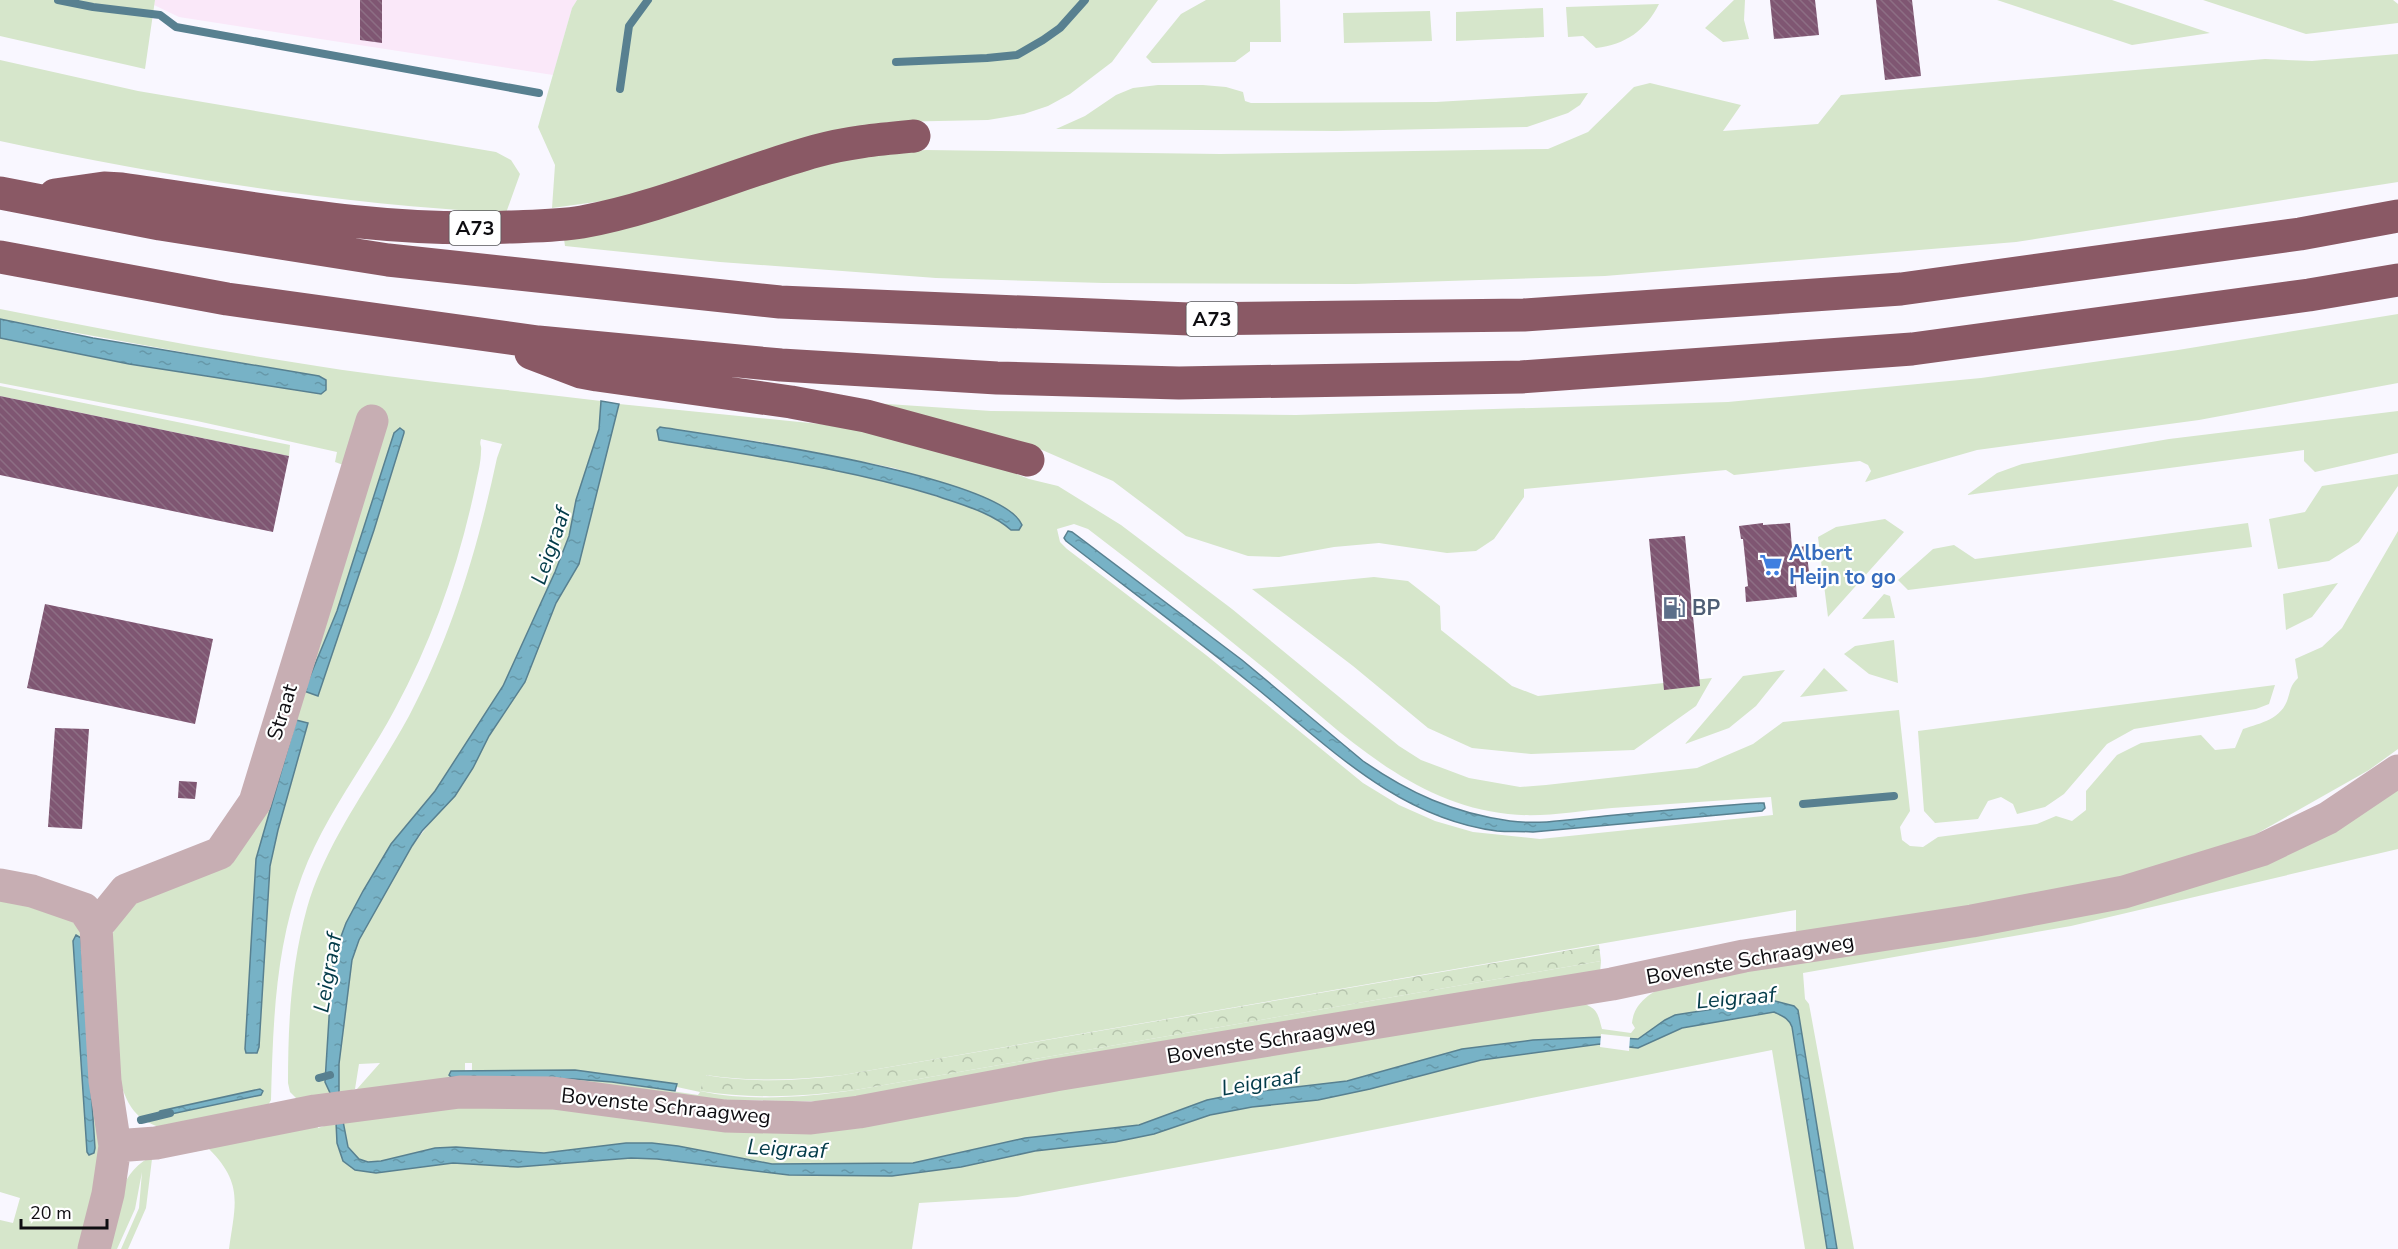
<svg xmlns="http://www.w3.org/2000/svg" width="2398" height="1249" font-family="'Nunito Sans',sans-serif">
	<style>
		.commercial { fill: #fae8f9 }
		.green { fill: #d6e6cb; fill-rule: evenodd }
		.forest { fill: url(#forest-crowns) }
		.water { fill: url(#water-ripples); stroke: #588090; stroke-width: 1.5 }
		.pier { fill: #f9f7ff }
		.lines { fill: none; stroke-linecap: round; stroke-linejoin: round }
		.stream { stroke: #588090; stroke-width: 8 }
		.building { fill: url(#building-back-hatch) }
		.minor { stroke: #c7aeb3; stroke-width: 33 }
		.highway { stroke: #8a5965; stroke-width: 33 }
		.labels { text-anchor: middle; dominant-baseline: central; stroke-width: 4.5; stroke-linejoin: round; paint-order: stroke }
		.shield { fill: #fff; stroke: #565658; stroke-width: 1.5 }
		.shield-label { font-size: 20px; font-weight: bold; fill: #0e0d11 }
		.shop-label { font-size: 21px; font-weight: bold; fill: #366cbe; stroke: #fff; text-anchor: start }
		.service-label { font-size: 21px; font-weight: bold; fill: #4e5e75; stroke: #fff; text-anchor: start }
		.street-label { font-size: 21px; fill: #0e0d11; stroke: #fff }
		.water-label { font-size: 22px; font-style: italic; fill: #033b49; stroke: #fff }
	</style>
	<defs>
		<pattern id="forest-crowns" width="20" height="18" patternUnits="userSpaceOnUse" patternTransform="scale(1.5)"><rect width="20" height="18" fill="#d6e6cb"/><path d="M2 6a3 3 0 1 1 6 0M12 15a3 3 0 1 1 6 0" fill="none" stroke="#b6c4ad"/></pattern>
		<pattern id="water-ripples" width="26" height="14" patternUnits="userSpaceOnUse" patternTransform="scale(1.5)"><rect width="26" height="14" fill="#77b2c6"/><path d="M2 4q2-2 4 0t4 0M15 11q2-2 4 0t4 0" fill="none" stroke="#6698a9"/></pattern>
		<pattern id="building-back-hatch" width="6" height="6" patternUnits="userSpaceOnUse" patternTransform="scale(1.5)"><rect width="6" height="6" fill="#7f5672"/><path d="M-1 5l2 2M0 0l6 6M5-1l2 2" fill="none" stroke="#8d6e84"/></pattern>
	</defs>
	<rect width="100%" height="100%" fill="#f9f7ff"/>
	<!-- commercial -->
	<path class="commercial" d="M 155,0 L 577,0 L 572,8 L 553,75 L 179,17 L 154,5 Z"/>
	<!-- green -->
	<path class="green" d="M 0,0 L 155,0 L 145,69 L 0,36 Z
		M 577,0 L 1158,0 L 1112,62 L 1070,94 L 1048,106 L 1024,114 L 988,120 L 889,122 L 625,198 L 552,208 L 555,165 L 538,127 L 572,8 Z
		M 1206,0 L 1280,0 L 1281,42 L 1250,42 L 1250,51 L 1235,62 L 1152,63 L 1146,57 L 1181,14 Z
		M 1734,0 L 1745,0 L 1744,20 L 1749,39 L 1723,42 L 1705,28 Z
		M 1997,0 L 2112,0 L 2210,33 L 2132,45 Z
		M 2203,0 L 2393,0 L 2398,4 L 2398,23 L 2306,34 Z
		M 1659,4 C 1646,30 1625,45 1596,48 L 1583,36 L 1568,37 L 1566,7 Z
		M 1543,8 L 1544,37 L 1456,41 L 1456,12 Z
		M 1430,11 L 1432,41 L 1344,43 L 1343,13 Z
		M 2398,54 L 2398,182 L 2016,242 L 1605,276 L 1355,284 L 1103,283 L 936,278 L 720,262 L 565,246 L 564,239 C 683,204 802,158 926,150 L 1220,154 L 1548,149 L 1588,132 L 1634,87 L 1650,83 L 1741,105 L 1723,131 L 1818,124 L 1841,95 L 2265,59 L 2312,61 Z
		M 0,60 L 138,91 L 496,152 L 511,160 L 520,174 L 506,213 C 336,204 166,177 0,141 Z
		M 1158,85 L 1203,85 L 1226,87 L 1243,92 L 1245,101 L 1251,103 L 1436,102 L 1588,93 L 1580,105 L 1568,113 L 1527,127 L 1336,131 L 1056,129 L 1085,116 L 1116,95 L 1133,88 Z
		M 0,309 C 105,330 211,350 317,366 C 411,381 506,389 601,401 L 599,429 L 575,504 L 569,536 L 555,572 L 503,686 L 435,791 L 391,844 L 363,891 L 346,923 L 336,950 L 332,970 L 325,1082 L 331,1095 L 298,1100 L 290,1092 L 288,1083 C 288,1023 291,966 307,908 C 327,838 375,779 409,716 C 452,635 478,547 497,458 L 502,444 L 481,439 C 479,446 482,445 481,451 C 481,462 478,473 476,483 C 460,561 433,639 395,709 C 365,765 324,817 302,876 C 275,949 273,1024 271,1100 L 267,1107 L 161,1128 C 135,1118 129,1108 120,1082 L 112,935 L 120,918 L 132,903 L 239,851 L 346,466 L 335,462 L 337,452 L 197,421 L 0,383 L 0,338 L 129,364 L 321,394 L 326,390 L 326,380 L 324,378 L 0,319 ZM 396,430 L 404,431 L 404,433 L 374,530 L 317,695 L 304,690 L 337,611 ZM 296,720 L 270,866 L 259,1047 L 255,1054 L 245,1051 L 245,1049 L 256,859 Z
		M 2398,314 L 2398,383 L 2199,420 L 1977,450 L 1865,482 L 1871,471 L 1868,465 L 1860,461 L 1734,475 L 1726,470 L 1524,489 L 1524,497 L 1494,539 L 1476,551 L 1447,553 L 1379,543 L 1334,547 L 1279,557 L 1248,556 L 1186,536 L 1113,481 L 1033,446 L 873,403 L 991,411 L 1296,415 L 1728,402 L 1981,378 L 2178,350 Z
		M 0,386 L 290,445 L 289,456 L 0,396 Z
		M 619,404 L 820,424 L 885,434 L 978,458 L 1029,479 L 1058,486 L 1121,525 L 1232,609 L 1399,746 L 1421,760 L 1469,778 L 1520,787 L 1546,785 L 1697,768 L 1753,744 L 1783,722 L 1899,710 L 1910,811 L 1900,827 L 1902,840 L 1910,846 L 1923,847 L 1938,837 L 2037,824 L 2056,816 L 2072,821 L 2086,810 L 2086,791 L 2117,755 L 2141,743 L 2201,735 L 2215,750 L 2235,748 L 2243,729 C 2261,723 2282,719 2288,698 C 2291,689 2290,686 2298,678 L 2295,659 L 2322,647 L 2342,628 L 2398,531 L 2398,749 L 2369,770 L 2242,842 L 2139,876 L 1796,937 L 1796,910 L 843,1075 C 797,1080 752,1082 706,1075 L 700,1091 C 748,1102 807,1097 855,1090 L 1601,961 L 1600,973 L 851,1102 L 357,1093 L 357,1089 L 380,1063 L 359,1064 L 355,1089 L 339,1094 L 339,1064 L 352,960 L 359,940 L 412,846 L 473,768 L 489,736 L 525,682 L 556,603 L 579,564 ZM 660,427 L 774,444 L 894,468 L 985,499 L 1011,530 C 990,511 959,504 932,495 C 843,467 751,449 660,427 ZM 1074,524 L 1088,529 C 1146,573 1203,618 1259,664 C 1334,725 1406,803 1508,814 C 1542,818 1578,811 1612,808 C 1665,804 1718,801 1771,797 L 1773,815 L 1540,839 L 1473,832 L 1435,821 L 1399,805 L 1363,783 L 1206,655 L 1067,549 L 1060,542 L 1057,529 ZM 465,1063 L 472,1063 L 472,1071 L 575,1070 L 676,1084 L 677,1087 L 700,1092 L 698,1095 L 612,1082 L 451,1071 L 465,1071 Z
		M 2398,411 L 2398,453 L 2315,472 L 2304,461 L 2304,450 L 1967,495 L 1997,473 L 2022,464 L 2169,439 Z
		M 2398,474 L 2398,486 L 2359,542 L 2329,561 L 2278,569 L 2269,519 L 2305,512 L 2322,486 Z
		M 1885,519 L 1904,532 L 1828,617 L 1818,537 L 1836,527 Z
		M 2248,523 L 2252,547 L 1908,590 L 1898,580 L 1933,549 L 1954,545 L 1975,559 Z
		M 1374,577 L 1408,581 L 1440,606 L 1441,630 L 1512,686 L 1538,696 L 1712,678 L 1696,706 L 1634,750 L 1531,754 L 1472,748 L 1428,728 L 1353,666 L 1252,589 Z
		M 2338,583 L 2312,617 L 2286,630 L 2283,594 Z
		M 1884,594 L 1890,596 L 1895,618 L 1862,619 Z
		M 1894,640 L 1898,683 L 1869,674 L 1844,654 L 1855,646 Z
		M 1824,668 L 1848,691 L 1800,697 Z
		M 1785,670 L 1756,706 L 1729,728 L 1685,744 L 1743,676 Z
		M 2275,685 L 2269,704 L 2256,709 L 2134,729 L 2107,744 L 2064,794 L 2045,807 L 2017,814 L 2013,804 L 2001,797 L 1988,801 L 1978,819 L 1935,823 L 1924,811 L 1918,731 Z
		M 2398,784 L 2398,849 L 2071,926 L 1803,973 L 1805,999 L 1809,1004 L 1854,1249 L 1837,1249 L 1794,1006 L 1771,1000 L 1675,1015 L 1665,1020 L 1638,1039 L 1601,1037 L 1533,1040 L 1463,1049 L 1347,1081 L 1171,1114 L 1139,1125 L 1025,1138 L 913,1163 L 772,1164 L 678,1146 L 652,1143 L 626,1143 L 544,1153 L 456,1147 L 435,1148 L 381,1161 L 368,1162 L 359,1159 L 348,1147 L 343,1121 C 402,1113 460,1105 520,1106 C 584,1107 647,1117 710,1126 L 1578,1001 C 1598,1009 1597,1011 1602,1029 L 1631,1033 L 1635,1028 L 1632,1023 C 1634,1001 1654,991 1671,983 L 2065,916 Z
		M 0,897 L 72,921 L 81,931 L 101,1147 L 83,1249 L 0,1249 L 0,1220 L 13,1223 L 20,1198 L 0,1192 ZM 73,941 L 81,947 L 95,1148 L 89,1155 L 87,1152 Z
		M 1774,1012 C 1782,1016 1790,1018 1792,1027 L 1827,1249 L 1805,1249 L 1772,1050 L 1282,1148 L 1017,1197 L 919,1203 L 912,1249 L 229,1249 C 235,1205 244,1184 209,1149 L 152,1159 L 146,1208 L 128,1249 L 121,1249 L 139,1208 L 142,1172 L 135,1209 L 117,1249 L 106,1249 C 114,1218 117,1174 149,1158 L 317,1122 L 318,1128 L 336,1122 L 337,1143 L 343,1161 L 355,1170 L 376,1173 L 453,1163 L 518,1167 L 630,1158 L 657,1159 L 789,1175 L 873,1176 L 961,1167 L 1035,1151 L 1187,1123 L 1210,1115 L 1252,1107 L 1318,1100 L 1370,1089 L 1481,1060 L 1600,1044 L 1638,1048 L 1682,1028 Z"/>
	<!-- forest -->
	<path class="forest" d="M 1599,945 L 1601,961 L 855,1090 C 803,1097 752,1099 700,1091 L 705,1075 C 752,1083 797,1081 843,1075 Z"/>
	<!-- water -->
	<path class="water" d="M 0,319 L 93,338 L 319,376 L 326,380 L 326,390 L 321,394 L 129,364 L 0,338 Z
		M 601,401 L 619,404 L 579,564 L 556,603 L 525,682 L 489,736 L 473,768 L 455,796 L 422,831 L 412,846 L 359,940 L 352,960 L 339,1064 L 339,1094 L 331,1095 L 325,1082 L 332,970 L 336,950 L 346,923 L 363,891 L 391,844 L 435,791 L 503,686 L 555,572 L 569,536 L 576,500 L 599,429 Z
		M 660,427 C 718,436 1002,475 1022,525 L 1019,530 L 1011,530 C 991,512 962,505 937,496 C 846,468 753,456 659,440 L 657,430 Z
		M 400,428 L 404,431 L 404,433 L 374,530 L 318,696 L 304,691 L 337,611 L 394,433 Z
		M 1068,531 L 1072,532 L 1242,660 L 1363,761 C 1409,793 1453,813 1510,821 C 1541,825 1574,819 1605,816 C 1657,811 1709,806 1760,803 L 1764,803 L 1765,808 L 1762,811 L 1533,832 C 1521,831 1509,832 1497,831 C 1396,818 1325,743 1250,683 C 1190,635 1127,588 1066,541 L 1064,538 Z
		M 296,720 L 308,723 L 278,830 L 270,866 L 259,1047 L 257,1053 L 246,1053 L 245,1049 L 256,859 Z
		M 76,935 L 81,938 L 95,1148 L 94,1153 L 89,1155 L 87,1152 L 73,941 Z
		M 1771,1000 L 1794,1006 L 1798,1010 L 1837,1249 L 1827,1249 L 1792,1027 C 1789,1018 1782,1016 1774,1012 L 1682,1028 L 1638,1048 L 1600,1044 L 1481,1060 L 1370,1089 L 1318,1100 L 1252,1107 L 1210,1115 L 1154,1134 L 1115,1142 L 1035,1151 L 961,1167 L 892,1176 L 789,1175 L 657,1159 L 631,1158 L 518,1167 L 453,1163 L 376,1173 L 355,1170 L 343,1161 L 337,1143 L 336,1122 L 343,1121 L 348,1147 L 359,1159 L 368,1162 L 381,1161 L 435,1148 L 456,1147 L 544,1153 L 626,1143 L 652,1143 L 678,1146 L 772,1164 L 913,1163 L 1025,1138 L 1139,1125 L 1207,1100 L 1237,1094 L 1347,1081 L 1462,1049 L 1533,1040 L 1601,1037 L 1638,1039 L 1665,1020 L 1675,1015 Z
		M 575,1070 L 677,1084 L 675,1091 L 612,1082 L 574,1079 L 451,1077 L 449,1075 L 451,1071 Z
		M 260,1089 L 263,1091 L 261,1095 L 162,1116 L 158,1114 L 160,1111 Z"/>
	<!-- pier -->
	<path class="pier" d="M 1601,1034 L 1630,1037 L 1629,1051 L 1600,1047 Z"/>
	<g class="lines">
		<!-- stream -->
		<path class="stream" d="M 58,0 L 93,7 L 160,15 L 176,27 L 539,93
			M 896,62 L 987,58 L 1017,55 L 1043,40 L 1060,28 L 1085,0
			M 620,89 L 629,26 L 648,0
			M 1803,804 L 1894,796
			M 319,1078 L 330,1075
			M 141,1120 L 170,1113"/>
	</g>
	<!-- building -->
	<path class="building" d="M 360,0 L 382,0 L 382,43 L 360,40 Z
		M 1770,0 L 1815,0 L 1819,35 L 1774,39 Z
		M 1876,0 L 1912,0 L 1921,76 L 1885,80 Z
		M 0,396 L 289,456 L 273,532 L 0,475 Z
		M 1763,523 L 1763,525 L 1790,523 L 1792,548 L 1806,546 L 1809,572 L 1795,573 L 1797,597 L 1746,602 L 1745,587 L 1748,586 L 1743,539 L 1741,539 L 1739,526 Z
		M 1685,536 L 1700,686 L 1664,690 L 1649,539 Z
		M 45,604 L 213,639 L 195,724 L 27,688 Z
		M 55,728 L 89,729 L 82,829 L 48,827 Z
		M 179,781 L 197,782 L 195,799 L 178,798 Z"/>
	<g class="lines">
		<!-- minor -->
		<path class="minor" d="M 0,885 L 32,891 L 84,909 L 96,927 L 105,1081 L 115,1146 L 108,1194 L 94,1249
			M 96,927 L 126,890 L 220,853 L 255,802 L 372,421
			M 115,1146 L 156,1143 L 315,1111 L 460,1092 L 553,1093 L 725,1116 L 811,1118 L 859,1112 L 1055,1075 L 1612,984 L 1744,956 L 1972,921 L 2124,892 L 2261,850 L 2328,818 L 2398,771"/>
		<!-- highway -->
		<path class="highway" d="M 0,193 L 160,224 L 388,260 L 780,302 L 1189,319 L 1524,315 L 1901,289 L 2300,234 L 2398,216
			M 55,195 L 104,188 L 122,189 C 250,207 380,233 509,227 C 533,226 558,226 582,222 C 663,207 737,173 816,151 C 847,142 882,139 914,136
			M 0,257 L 227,299 L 538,342 L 781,365 L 997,378 L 1179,383 L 1521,377 L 1912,349 L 2309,295 L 2398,280
			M 531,353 L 581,372 L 597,375 L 791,402 L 866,416 L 1028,460"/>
	</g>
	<!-- icons -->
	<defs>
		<g id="supermarket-bare" transform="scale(1.8)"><path d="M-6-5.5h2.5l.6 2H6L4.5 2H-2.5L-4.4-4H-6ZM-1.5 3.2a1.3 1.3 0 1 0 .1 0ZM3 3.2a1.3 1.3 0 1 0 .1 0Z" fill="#3f7fe0" stroke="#fff" stroke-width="2.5" paint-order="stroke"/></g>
		<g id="fuel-bare" transform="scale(1.8)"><path d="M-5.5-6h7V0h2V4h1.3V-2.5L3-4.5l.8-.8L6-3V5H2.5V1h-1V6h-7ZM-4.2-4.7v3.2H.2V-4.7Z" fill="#5c6f8a" stroke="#fff" stroke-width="2.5" paint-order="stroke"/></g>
	</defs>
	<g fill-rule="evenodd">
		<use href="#supermarket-bare" x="1771" y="565"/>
		<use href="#fuel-bare" x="1674" y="608"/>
	</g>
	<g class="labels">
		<!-- shield labels -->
		<g class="shield">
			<rect x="449.5" y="211" width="51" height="34" rx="4.5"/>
			<rect x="1186.5" y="302" width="51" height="34" rx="4.5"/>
		</g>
		<g class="shield-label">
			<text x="475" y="228">A73</text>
			<text x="1212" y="319">A73</text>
		</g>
		<!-- shop labels -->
		<g class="shop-label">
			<text x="1789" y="553">Albert<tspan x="1789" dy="24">Heijn to go</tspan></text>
		</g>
		<!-- service labels -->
		<g class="service-label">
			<text x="1692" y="608">BP</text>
		</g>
		<!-- street labels -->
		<g class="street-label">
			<text transform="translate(282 712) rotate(-73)">Straat</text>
			<text transform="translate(1750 959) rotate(-10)">Bovenste Schraagweg</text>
			<text transform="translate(1271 1040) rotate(-9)">Bovenste Schraagweg</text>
			<text transform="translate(666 1106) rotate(6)">Bovenste Schraagweg</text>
		</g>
		<!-- water labels -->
		<g class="water-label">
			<text transform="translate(551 546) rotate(-71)">Leigraaf</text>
			<text transform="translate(328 973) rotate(-80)">Leigraaf</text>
			<text transform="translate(1736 998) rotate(-5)">Leigraaf</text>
			<text transform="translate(1261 1082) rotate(-10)">Leigraaf</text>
			<text transform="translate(787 1149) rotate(3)">Leigraaf</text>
		</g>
	</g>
	<!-- scale -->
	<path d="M21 1219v9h86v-9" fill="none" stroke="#0e0d11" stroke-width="3"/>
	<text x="30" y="1219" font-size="18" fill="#0e0d11" stroke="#ffffff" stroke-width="4.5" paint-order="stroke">20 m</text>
</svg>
